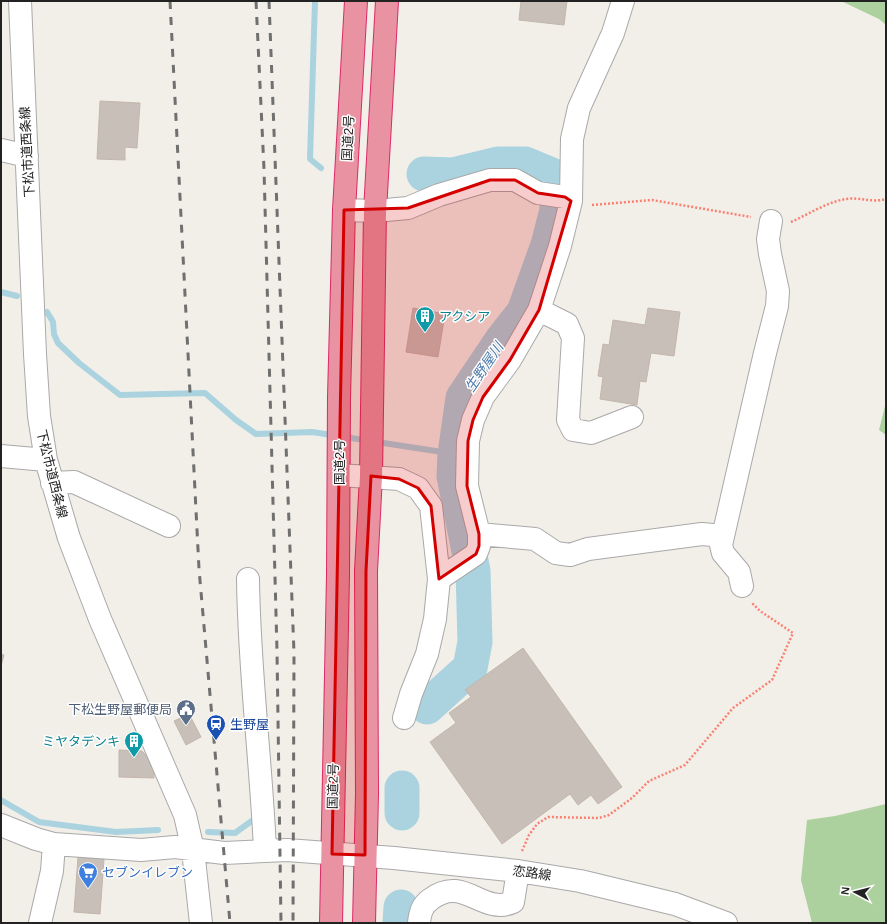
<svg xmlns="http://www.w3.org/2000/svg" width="887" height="924" font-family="Helvetica,'Noto Sans JP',sans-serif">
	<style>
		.forest { fill: #add19e }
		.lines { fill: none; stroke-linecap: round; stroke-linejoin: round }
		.stream { stroke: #aad3df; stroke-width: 6 }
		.river { stroke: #aad3df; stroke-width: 35 }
		.building { fill: #c7bfb8; stroke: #c4b6ab }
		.minor-casing { stroke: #a9a9a9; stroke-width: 24 }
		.highway-casing { stroke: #dc2a67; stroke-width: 24 }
		.path { stroke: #fa8072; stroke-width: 2.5; stroke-dasharray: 2 2; stroke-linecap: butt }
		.minor { stroke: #fff; stroke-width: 22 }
		.highway { stroke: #e892a2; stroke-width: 22 }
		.rail { stroke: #707070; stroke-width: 3; stroke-dasharray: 8 8; stroke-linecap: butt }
		.marked { fill: #d40000; fill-opacity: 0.2; stroke: #d40000; stroke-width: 3; stroke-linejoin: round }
		.labels { text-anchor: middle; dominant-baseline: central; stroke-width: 3; stroke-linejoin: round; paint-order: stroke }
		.street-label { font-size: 13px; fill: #222; stroke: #fff }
		.culture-label { font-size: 13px; fill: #0d838f; stroke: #fff; text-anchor: start }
		.service-label { font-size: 13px; fill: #4e5e75; stroke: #fff; text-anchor: end }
		.transit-label { font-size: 13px; fill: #164399; stroke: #fff; text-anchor: start }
		.shop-label { font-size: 13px; fill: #366cbe; stroke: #fff; text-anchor: start }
		.water-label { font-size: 14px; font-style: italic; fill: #4a7aab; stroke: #fff }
	</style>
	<rect width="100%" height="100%" fill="#f2efe9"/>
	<!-- forest -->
	<path class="forest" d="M 841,1 L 886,1 L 886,25 L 879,19 Z
		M 886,402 L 886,435 L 879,430 Z
		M 886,804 L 886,923 L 812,923 L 801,880 L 807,820 L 835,816 Z"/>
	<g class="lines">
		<!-- stream -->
		<path class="stream" d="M 315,1 L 310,159 L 321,168
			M 1,292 L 17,296
			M 47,312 L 53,322 L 54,334 L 58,343 L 79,363 L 120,395 L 205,393 L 236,420 L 256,434 L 312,432 L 455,454
			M 1,800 L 39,822 L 116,832 L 158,830
			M 208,832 L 235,833 L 253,820"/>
		<!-- river -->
		<path class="river" d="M 424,174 L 453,175 L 498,164 L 525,164 L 556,177 L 557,210 L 548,245 L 524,312 L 502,340 L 463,398 L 455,454 L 454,476 L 473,571 L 475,642 L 470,668 L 427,707
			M 402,788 L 402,813
			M 400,923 L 401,907"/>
	</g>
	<!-- building -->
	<path class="building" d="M 521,1 L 567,1 L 564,25 L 519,20 Z
		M 100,101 L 140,103 L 137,148 L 125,147 L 125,160 L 97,159 Z
		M 413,308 L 445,314 L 438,357 L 406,352 Z
		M 648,308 L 680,312 L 674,356 L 651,353 L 646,382 L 640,381 L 637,405 L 600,399 L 603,377 L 598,376 L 603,344 L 609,345 L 613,320 L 645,325 Z
		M 523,648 L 622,787 L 598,804 L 591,795 L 578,805 L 570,794 L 502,844 L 430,742 L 456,723 L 449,713 L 471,697 L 465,690 Z
		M 1,654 L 4,655 L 1,666 Z
		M 189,714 L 201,737 L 186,745 L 174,721 Z
		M 119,750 L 142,751 L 154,764 L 154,778 L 119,777 Z
		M 78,857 L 104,859 L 100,914 L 74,912 Z"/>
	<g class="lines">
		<!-- minor casing -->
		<g class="minor-casing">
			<path id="minor" d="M 20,1 L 35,354 L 39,416 L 46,460 L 69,538 L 100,619 L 185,815 L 193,850 L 201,923
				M 1,150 L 27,156
				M 344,210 L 375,211 L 408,208 L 439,195 L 490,180 L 515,180 L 538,193 L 565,197 L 571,201
				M 539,310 L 567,324 L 573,338 L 568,420 L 573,430 L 591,433 L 632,417
				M 1,456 L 46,460
				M 339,475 L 399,479 L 418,488 L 431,506 L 439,579 L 435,619 L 427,654 L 411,694 L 404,718
				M 52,483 L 74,482 L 169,526
				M 479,534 L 535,539 L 556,553 L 570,555 L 588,549 L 702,534 L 723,536
				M 248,579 C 249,670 261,760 265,850
				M 439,579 L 476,554 L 479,546 L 479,534 L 467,486 L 468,441 L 473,420 L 483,397 L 510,360 L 539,310 L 560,246 L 571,201 L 572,139 L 579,108 L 613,33 L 623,1
				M 742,586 L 739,572 L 723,553 L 721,545 L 765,353 L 777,306 L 778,291 L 770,254 L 768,239 L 771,221
				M 1,825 L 36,839 L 54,844 L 141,850 L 175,847 L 224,853 L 287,850 L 394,858 L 518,871 L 580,881 L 675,904 L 726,923
				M 40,923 L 52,871 L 54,844
				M 419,923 C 420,913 422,905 431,899 C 464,874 482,916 513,902 L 518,871"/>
		</g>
		<!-- highway casing -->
		<g class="highway-casing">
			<path id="highway" d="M 331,923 L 338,575 L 339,397 L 344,210 L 356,1
				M 364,923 L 367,794 L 366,571 L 371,476 L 375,211 L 387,1"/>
		</g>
		<!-- path -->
		<path class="path" d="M 592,205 L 652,200 L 751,217
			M 791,222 C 809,214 827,202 846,199 C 860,197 872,203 886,199
			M 522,851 L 529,835 L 537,824 L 548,817 L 599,818 L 609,815 L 632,798 L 649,781 L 685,765 L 733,708 L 772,680 L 793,633 L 760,611 L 752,603"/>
		<!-- minor -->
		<use href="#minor" class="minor"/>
		<!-- highway -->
		<use href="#highway" class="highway"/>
		<!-- rail -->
		<path class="rail" d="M 170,1 L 199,569 L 230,923
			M 256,1 L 264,169 L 277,651 L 281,923
			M 269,1 L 294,653 L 293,923"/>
	</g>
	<!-- marked area -->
	<path class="marked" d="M 490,180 L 515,180 L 538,193 L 565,197 L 571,201 L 539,310 L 510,360 L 483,397 L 473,420 L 468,441 L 467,486 L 479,534 L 479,546 L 476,554 L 439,579 L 431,506 L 418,488 L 399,479 L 371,476 L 366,571 L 365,855 L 332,854 L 344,210 L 408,208 Z"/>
	<!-- icons -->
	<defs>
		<g id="building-pin" transform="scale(1)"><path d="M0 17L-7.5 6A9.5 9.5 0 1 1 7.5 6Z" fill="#0f9aa8" stroke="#fff"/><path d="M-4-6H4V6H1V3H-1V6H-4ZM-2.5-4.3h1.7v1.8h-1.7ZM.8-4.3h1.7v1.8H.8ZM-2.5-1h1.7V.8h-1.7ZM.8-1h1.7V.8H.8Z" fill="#fff"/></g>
		<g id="civic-pin" transform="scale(1)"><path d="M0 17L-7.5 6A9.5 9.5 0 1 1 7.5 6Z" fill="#5c6f8a" stroke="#fff"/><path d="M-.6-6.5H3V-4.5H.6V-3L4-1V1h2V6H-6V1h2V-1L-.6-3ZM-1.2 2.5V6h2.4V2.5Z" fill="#fff"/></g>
		<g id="station-pin" transform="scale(1)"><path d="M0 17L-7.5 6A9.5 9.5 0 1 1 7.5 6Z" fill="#1a4fb4" stroke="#fff"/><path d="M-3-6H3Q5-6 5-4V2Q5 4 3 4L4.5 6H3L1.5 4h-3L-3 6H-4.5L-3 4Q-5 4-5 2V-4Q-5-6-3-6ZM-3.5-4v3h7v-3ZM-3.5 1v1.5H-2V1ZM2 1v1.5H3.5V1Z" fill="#fff"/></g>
		<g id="supermarket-pin" transform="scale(1)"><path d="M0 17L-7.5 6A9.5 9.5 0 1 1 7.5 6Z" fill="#3f7fe0" stroke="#fff"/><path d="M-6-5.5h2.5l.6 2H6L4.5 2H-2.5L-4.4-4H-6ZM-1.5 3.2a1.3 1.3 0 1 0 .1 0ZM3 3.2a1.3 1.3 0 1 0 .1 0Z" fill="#fff"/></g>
	</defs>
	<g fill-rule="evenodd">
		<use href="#building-pin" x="425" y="316"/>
		<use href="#civic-pin" x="186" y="709"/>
		<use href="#station-pin" x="216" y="724"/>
		<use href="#building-pin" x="134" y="741"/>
		<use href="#supermarket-pin" x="88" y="872"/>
	</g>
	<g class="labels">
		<!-- street labels -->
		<g class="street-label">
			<text transform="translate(348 138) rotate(-87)">国道2号</text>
			<text transform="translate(27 152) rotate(-93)">下松市道西条線</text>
			<text transform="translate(339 462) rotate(-90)">国道2号</text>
			<text transform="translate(52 474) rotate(76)">下松市道西条線</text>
			<text transform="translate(333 786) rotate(-89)">国道2号</text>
			<text transform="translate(532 873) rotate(8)">恋路線</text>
		</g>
		<!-- culture labels -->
		<g class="culture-label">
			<text x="439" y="316">アクシア</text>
			<text x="120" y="741" text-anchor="end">ミヤタデンキ</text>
		</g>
		<!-- service labels -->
		<g class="service-label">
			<text x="172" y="709">下松生野屋郵便局</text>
		</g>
		<!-- transit labels -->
		<g class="transit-label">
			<text x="230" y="724">生野屋</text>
		</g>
		<!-- shop labels -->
		<g class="shop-label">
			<text x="102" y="872">セブンイレブン</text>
		</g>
		<!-- water labels -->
		<g class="water-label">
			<text transform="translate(484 367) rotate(-56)">生野屋川</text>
		</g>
	</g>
	<!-- border -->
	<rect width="887" height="924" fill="none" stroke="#222222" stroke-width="4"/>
	<!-- north arrow -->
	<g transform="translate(855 892) rotate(277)" stroke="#ffffff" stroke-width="3" paint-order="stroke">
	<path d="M0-3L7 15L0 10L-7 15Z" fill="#222222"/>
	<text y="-6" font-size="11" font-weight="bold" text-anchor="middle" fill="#222222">N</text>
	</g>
</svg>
